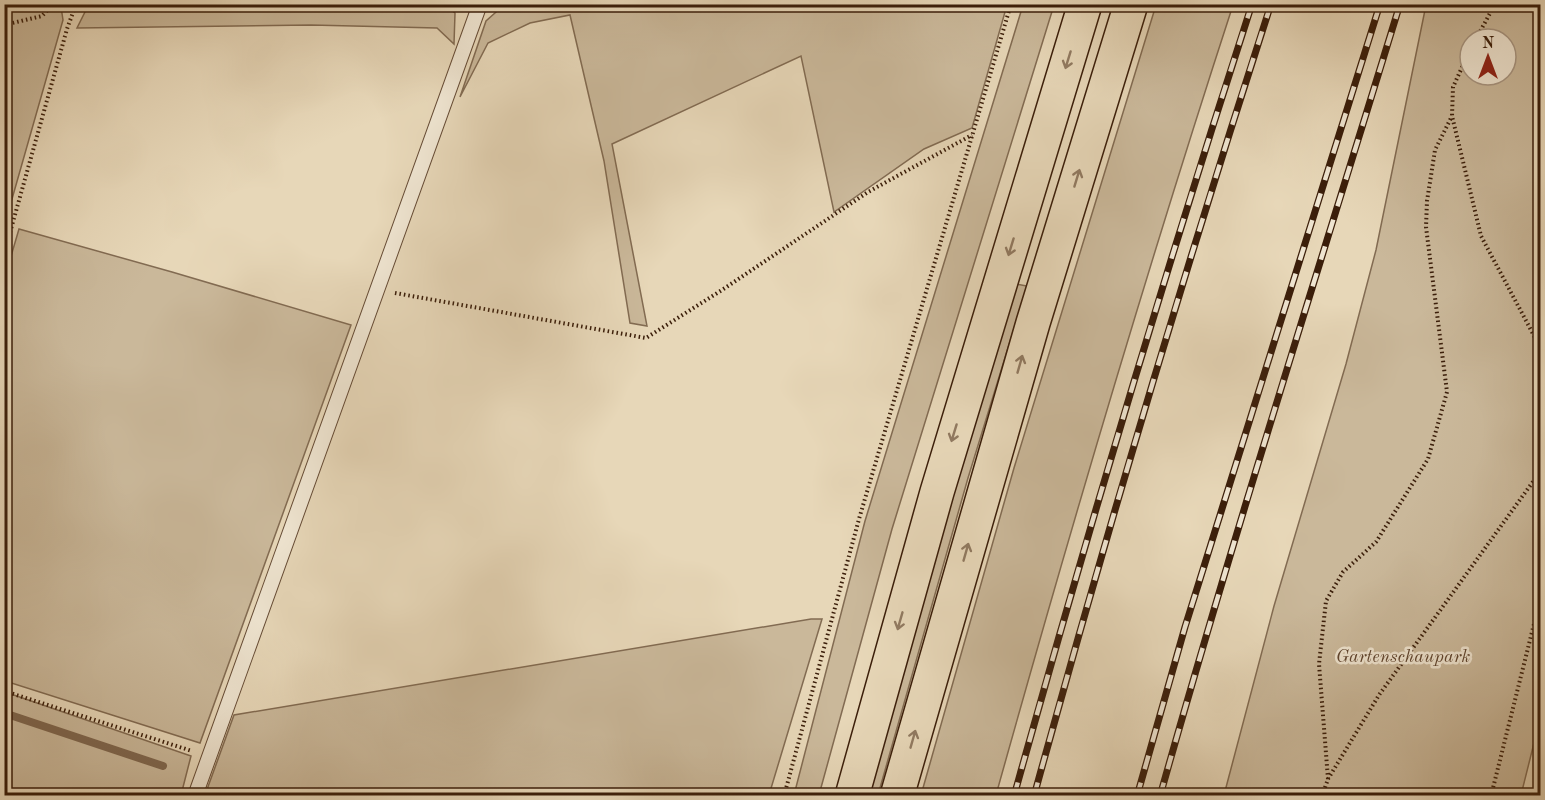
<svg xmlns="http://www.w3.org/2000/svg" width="1545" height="800" font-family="'Old Standard TT',serif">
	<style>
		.green { fill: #cab89a; stroke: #826b52; stroke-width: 1.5; fill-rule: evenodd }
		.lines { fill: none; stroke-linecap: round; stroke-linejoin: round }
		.stream { stroke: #7f674f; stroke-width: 8 }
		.service-casing { stroke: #664c36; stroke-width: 16 }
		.trunk-casing { stroke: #3b1e0a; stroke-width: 36 }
		.path { stroke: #3b1e0a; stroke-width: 4; stroke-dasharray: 1.5 3; stroke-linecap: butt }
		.service { stroke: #efe5d1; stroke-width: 14 }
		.trunk { stroke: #e7d7b8; stroke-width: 33 }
		.rail-casing { stroke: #3b1e0a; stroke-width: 7 }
		.rail { stroke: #efe5d1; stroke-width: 4.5; stroke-dasharray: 14; stroke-linecap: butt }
		.oneway { stroke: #917a61 }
		.labels { text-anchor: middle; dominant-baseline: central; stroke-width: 5; stroke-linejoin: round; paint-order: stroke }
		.park-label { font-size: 18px; font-style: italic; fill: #5f442e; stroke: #efe5d1 }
	</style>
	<rect width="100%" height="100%" fill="#e7d7b8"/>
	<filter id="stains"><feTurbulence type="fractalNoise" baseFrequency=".00333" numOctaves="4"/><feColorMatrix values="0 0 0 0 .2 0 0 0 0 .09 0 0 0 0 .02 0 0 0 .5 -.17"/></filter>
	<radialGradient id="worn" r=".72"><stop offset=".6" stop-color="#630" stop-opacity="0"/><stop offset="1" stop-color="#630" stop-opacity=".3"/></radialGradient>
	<!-- green -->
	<path class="green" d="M 5,4 L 53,5 L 61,7 L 63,20 L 12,199 L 5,217 Z
		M 124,4 L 414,4 L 446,6 L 455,13 L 454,44 L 437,28 L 311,25 L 77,28 L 87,8 Z
		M 504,5 L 504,4 L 1007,5 L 972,128 L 924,149 L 834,212 L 801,56 L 612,144 L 647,326 L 630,323 L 604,161 L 570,15 L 530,23 L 488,43 L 460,97 L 486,21 Z
		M 1023,5 L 1054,5 L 892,529 L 819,795 L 794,795 L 865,521 Z
		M 1156,5 L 1233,5 C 1148,266 1070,530 996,795 L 921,795 L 1014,468 Z
		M 1426,5 L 1540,5 L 1540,719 L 1521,795 L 1224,795 L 1274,606 L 1346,364 L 1376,250 ZM 1470,39 L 1506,39 L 1506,75 L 1470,75 Z
		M 19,229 L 172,272 L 351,325 L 200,743 L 5,681 L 4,280 Z
		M 1016,284 L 1027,286 L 968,478 L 878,795 L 868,796 L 951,498 Z
		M 811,619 L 822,619 L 769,795 L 205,795 L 234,715 Z
		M 5,692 L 191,756 L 181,795 L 5,795 Z"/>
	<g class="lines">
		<!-- stream -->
		<path class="stream" d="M 4,713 L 163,766"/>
		<!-- service casing -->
		<g class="service-casing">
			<path id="service" d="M 195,796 L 480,4"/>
		</g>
		<!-- trunk casing -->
		<g class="trunk-casing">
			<path id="trunk" d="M 852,796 L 937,492 L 1085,4
				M 897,796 L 1033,323 L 1131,4"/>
		</g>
		<!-- path -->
		<path class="path" d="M 4,25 L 42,16 L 53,4
			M 1476,39 L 1495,4
			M 1470,50 L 1453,87 L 1452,116 L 1481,236 L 1540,347
			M 4,254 L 67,29 L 76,4
			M 395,293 L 646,338 L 722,290 L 868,192 L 972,135
			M 4,691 L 192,751
			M 1328,779 L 1319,664 L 1326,601 L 1343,572 L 1376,542 L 1428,459 L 1447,392 L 1426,227 L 1427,201 L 1435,150 L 1452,116
			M 784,796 L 859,519 L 1011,4
			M 1322,796 L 1328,779 L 1379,695 L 1540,472
			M 1491,796 L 1540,600"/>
		<!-- service -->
		<use href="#service" class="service"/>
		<!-- trunk -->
		<use href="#trunk" class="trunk"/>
		<!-- rail casing -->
		<g class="rail-casing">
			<path id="rail" d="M 1014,796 C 1088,530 1167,266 1252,4
				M 1034,796 C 1107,530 1186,266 1271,4
				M 1137,796 L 1185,627 L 1380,4
				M 1160,796 C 1235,530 1319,268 1400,4"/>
		</g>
		<!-- rail -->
		<use href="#rail" class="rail"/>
	</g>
	<!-- one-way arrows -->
	<defs><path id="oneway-shaft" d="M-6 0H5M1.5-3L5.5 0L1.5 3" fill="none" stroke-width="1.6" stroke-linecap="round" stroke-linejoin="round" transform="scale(1.5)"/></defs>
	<g class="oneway">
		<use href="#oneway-shaft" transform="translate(1068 60) rotate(107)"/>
		<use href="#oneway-shaft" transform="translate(1077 178) rotate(-73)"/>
		<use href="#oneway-shaft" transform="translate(1011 247) rotate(107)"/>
		<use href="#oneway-shaft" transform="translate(1020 364) rotate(-74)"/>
		<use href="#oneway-shaft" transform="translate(954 433) rotate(107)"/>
		<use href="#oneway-shaft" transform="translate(966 552) rotate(-74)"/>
		<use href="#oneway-shaft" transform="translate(900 621) rotate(106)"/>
		<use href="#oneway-shaft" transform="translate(913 739) rotate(-74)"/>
	</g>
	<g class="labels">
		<!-- park labels -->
		<g class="park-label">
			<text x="1403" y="657">Gartenschaupark</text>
		</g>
	</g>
	<!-- margin -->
	<rect width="1545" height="800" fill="none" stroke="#e7d7b8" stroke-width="24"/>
	<rect x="6" y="6" width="1533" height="788" fill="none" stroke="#3b1e0a" stroke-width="3"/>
	<rect x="12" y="12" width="1521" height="776" fill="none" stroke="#3b1e0a" stroke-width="1.5"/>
	<!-- north arrow -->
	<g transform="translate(1488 57)"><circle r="28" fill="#efe5d1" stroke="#a79581" stroke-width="1.5"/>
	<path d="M0-4.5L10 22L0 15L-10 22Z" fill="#8f2418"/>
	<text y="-9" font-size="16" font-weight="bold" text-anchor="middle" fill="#3b1e0a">N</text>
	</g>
	<rect width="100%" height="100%" filter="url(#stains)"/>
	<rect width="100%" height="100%" fill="url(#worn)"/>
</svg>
